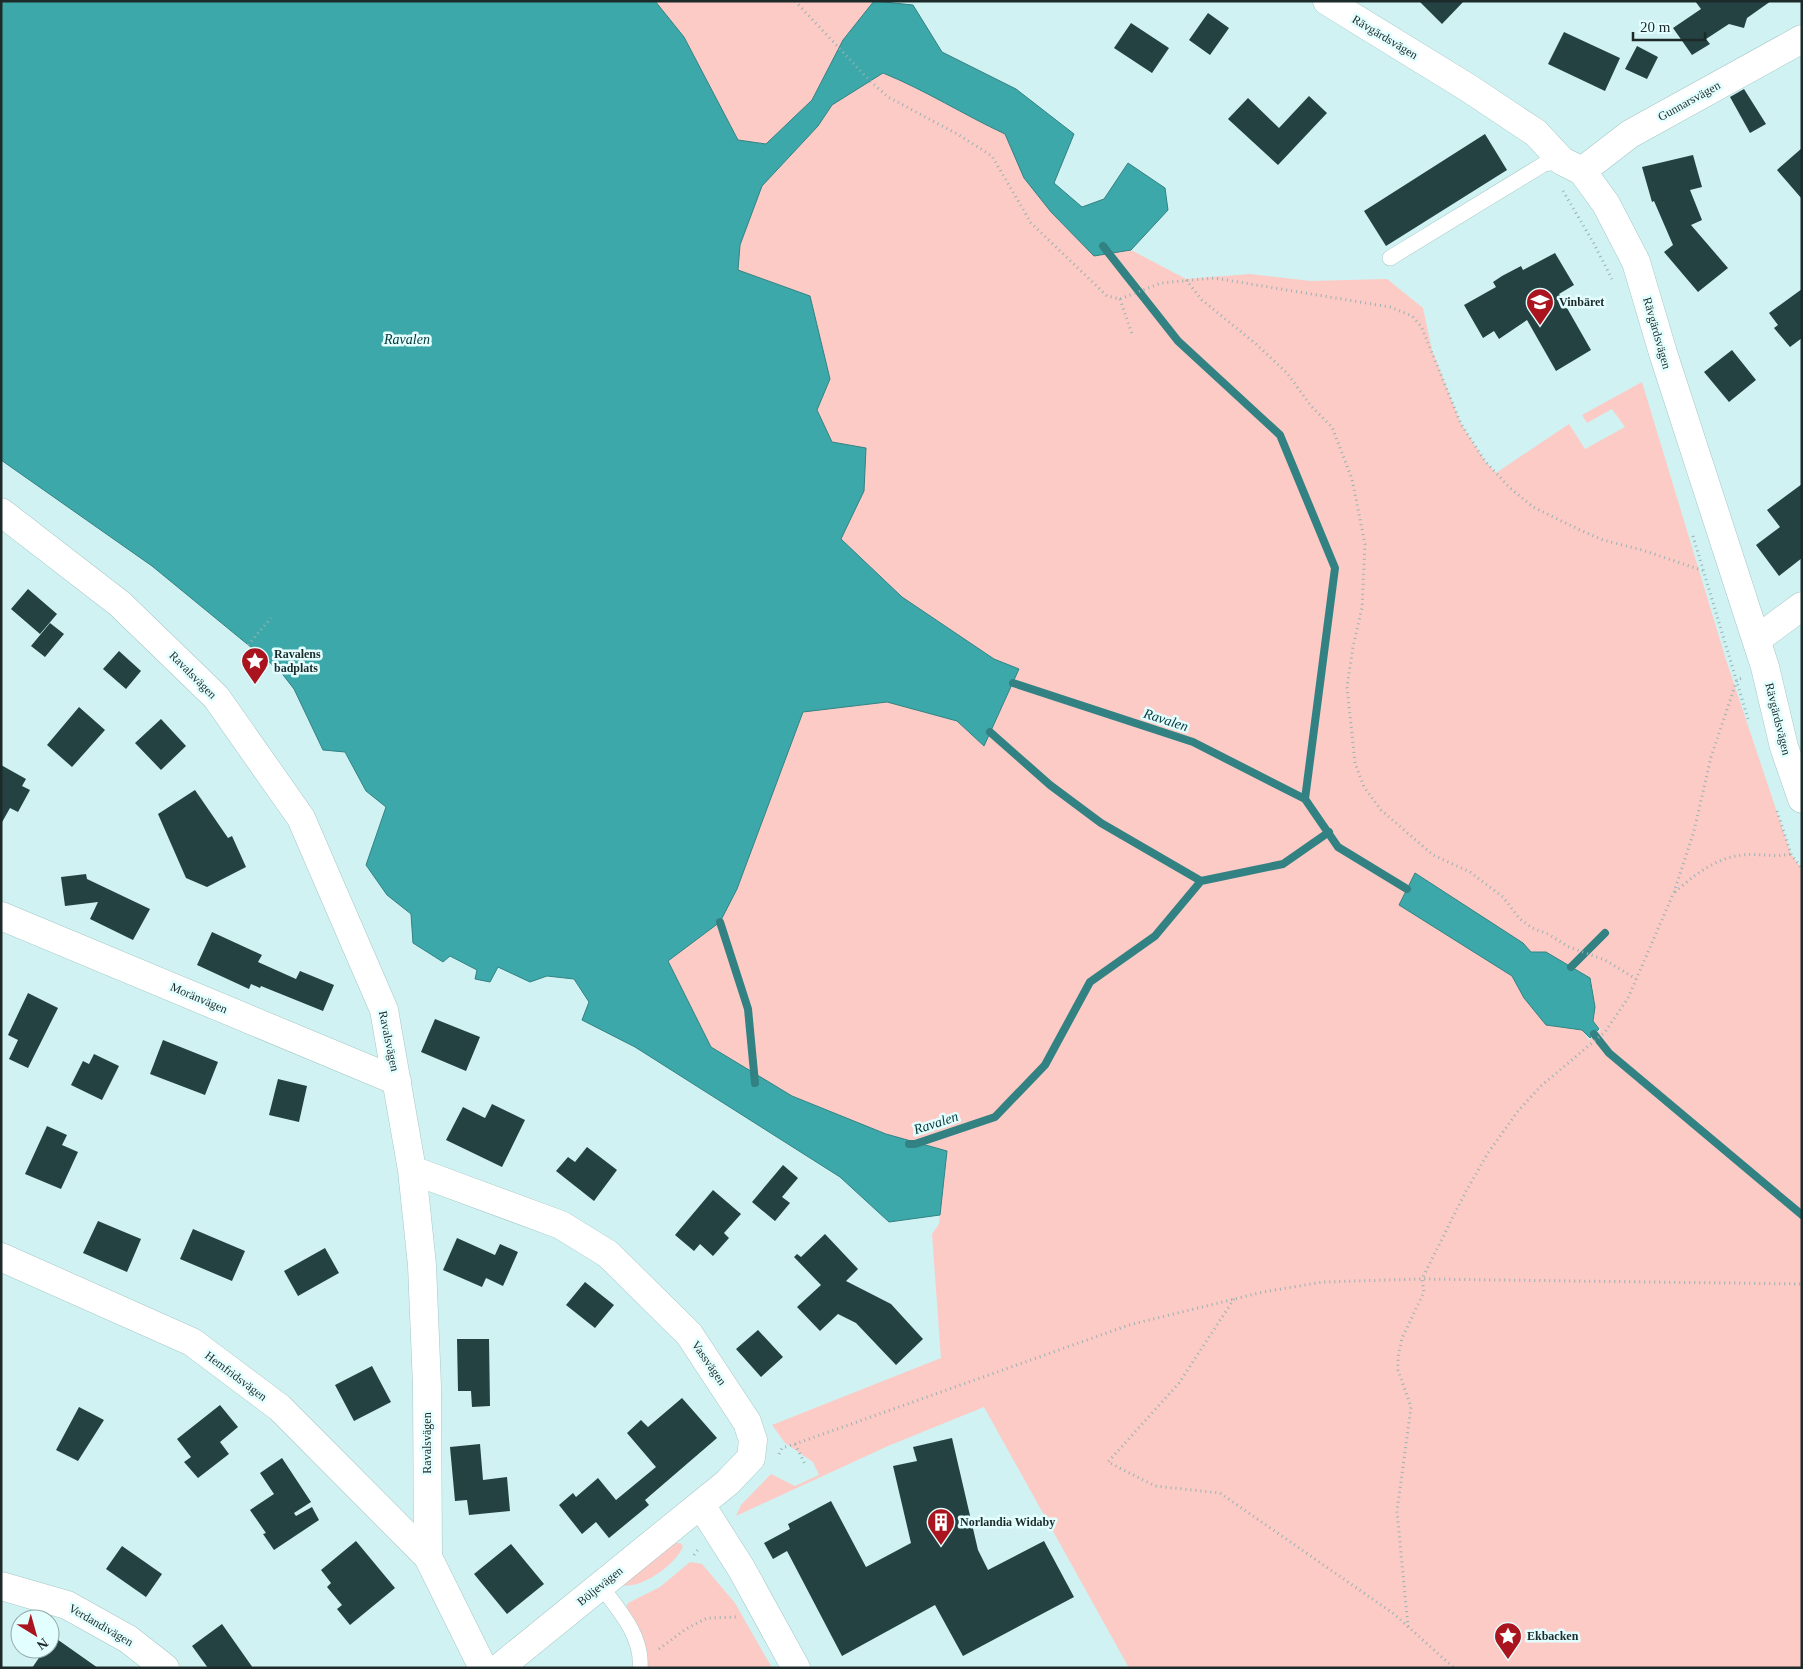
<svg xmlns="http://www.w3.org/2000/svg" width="1803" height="1669" font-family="Georgia,serif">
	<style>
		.green { fill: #fccbc6; fill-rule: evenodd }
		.water { fill: #3ca8a9; stroke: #338283 }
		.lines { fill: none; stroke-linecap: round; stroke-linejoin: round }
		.stream { stroke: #338283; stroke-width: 8 }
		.building { fill: #244242 }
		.lane-casing { stroke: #a6c7c7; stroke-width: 16 }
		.street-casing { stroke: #a6c7c7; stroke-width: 29 }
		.path { stroke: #97b2b2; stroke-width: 3; stroke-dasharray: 1 4; stroke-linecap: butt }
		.lane { stroke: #fff; stroke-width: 15 }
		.street { stroke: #fff; stroke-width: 28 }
		.labels { text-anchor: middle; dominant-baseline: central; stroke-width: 5; stroke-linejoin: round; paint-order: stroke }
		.street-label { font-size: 12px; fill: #1d2a2a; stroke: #e3fefe }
		.poi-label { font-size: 12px; font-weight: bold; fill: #1d2a2a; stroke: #e3fefe; text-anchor: start }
		.water-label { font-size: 14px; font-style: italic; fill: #023637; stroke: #e3fefe }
	</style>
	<rect width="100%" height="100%" fill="#d0f2f2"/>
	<!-- green -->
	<path class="green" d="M 655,1 L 874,1 L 843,40 L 812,100 L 766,144 L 738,140 L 684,37 Z
		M 883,73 C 925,91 964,115 1006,134 L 1024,178 L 1094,256 L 1131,250 L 1186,279 L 1250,274 L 1311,281 L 1387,279 L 1423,308 L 1432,350 L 1461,424 L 1485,461 L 1496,473 L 1569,424 L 1585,449 L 1625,427 L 1612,409 L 1587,423 L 1582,415 L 1642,382 L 1727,663 L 1791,854 L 1802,869 L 1802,1668 L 1129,1668 L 984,1407 L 888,1446 L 736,1516 L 741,1505 L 771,1474 L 795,1486 L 819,1475 L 813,1462 L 785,1443 L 772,1425 L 941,1358 L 932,1234 L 939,1224 L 947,1151 L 886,1134 L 792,1096 L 711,1047 L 668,961 L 720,922 L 737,889 L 803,712 L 887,702 L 957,721 L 984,746 L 1019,669 L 994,659 L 902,597 L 841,539 L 864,491 L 865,448 L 832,442 L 817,410 L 830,379 L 737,270 L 740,245 L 762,186 L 818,126 L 832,105 ZM 1415,873 L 1522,943 L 1531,952 L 1546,952 L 1589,978 L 1595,1007 L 1593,1021 L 1599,1029 L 1602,1028 L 1589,1040 L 1582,1030 L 1546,1025 L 1524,998 L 1512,976 Z
		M 673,1543 L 680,1543 L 683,1546 C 677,1564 640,1590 622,1585 Z
		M 690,1562 L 702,1564 L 735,1603 L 772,1668 L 644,1668 L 626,1608 L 628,1603 L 660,1587 Z"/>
	<!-- water -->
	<path class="water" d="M 1,1 L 655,1 L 684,37 L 738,140 L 766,144 L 812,100 L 843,40 L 874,1 L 913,5 L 942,52 L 1016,89 L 1074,134 L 1054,183 L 1082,207 L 1104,199 L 1128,163 L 1165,188 L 1168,210 L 1131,250 L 1094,256 L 1051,212 L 1024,178 L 1005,134 C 964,115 925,90 883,73 L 832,105 L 818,126 L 762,186 L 740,245 L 738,270 L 810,296 L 830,379 L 817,410 L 832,442 L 866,448 L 864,491 L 841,539 L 902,597 L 994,659 L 1019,669 L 984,746 L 957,721 L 887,702 L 803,712 L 737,889 L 720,922 L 668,961 L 711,1047 L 792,1096 L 886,1134 L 947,1151 L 940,1215 L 889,1222 L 840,1177 L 635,1047 L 582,1020 L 589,1002 L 574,979 L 547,976 L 530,982 L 498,967 L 490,982 L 475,979 L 477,970 L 450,956 L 443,962 L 413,943 L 411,914 L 387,895 L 366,865 L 386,807 L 366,791 L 345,752 L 323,750 L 294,689 L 280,671 L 152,566 L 1,460 Z
		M 1415,873 L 1523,943 L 1531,952 L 1546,952 L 1590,978 L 1595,1007 L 1593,1021 L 1599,1029 L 1590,1038 L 1582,1030 L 1546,1025 L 1524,998 L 1512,976 L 1399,905 Z"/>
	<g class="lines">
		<!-- stream -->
		<path class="stream" d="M 1103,246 L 1178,341 L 1280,435 L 1335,568 L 1305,799 L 1338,847 L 1407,889
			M 1013,683 L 1193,742 L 1305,799
			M 990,732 L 1050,785 L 1101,823 L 1201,881
			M 720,922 L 748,1009 L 755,1083
			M 1571,967 L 1605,933
			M 1594,1034 L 1609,1053 L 1802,1215
			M 909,1144 L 915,1144 L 995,1117 L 1045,1065 L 1090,982 L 1155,936 L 1201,881 L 1283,864 L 1329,832"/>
	</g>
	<!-- building -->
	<path class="building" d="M 1419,1 L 1464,1 L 1442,24 Z
		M 1695,1 L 1771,1 L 1747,18 L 1744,28 L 1729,24 L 1706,39 L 1710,44 L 1692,55 L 1673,28 L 1701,9 Z
		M 1208,13 L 1229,28 L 1210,55 L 1189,40 Z
		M 1131,23 L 1169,48 L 1152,73 L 1114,48 Z
		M 1564,32 L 1620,58 L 1605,91 L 1548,64 Z
		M 1637,46 L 1658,57 L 1647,79 L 1625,69 Z
		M 1744,89 L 1766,124 L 1750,133 L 1730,97 Z
		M 1309,96 L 1327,113 L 1278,165 L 1228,119 L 1248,98 L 1279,128 Z
		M 1485,134 L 1507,170 L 1386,246 L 1364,211 Z
		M 1802,148 L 1802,199 L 1777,170 Z
		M 1693,155 L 1702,187 L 1690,190 L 1702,220 L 1691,225 L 1728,268 L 1698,292 L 1664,252 L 1673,245 L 1654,201 L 1652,202 L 1642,167 Z
		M 1555,253 L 1574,285 L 1559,294 L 1591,350 L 1556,371 L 1527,320 L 1499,339 L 1494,331 L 1483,338 L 1464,305 L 1496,287 L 1493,282 L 1502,276 L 1521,266 L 1523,270 Z
		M 1802,289 L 1802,338 L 1790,347 L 1774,328 L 1778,325 L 1769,313 Z
		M 1732,350 L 1756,380 L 1729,402 L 1704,372 Z
		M 1802,484 L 1802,558 L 1779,576 L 1756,545 L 1780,527 L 1767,510 Z
		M 28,589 L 57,614 L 40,634 L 11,609 Z
		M 50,623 L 64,634 L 45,657 L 31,646 Z
		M 119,651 L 141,671 L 126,689 L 103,669 Z
		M 79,707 L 105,730 L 72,767 L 47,745 Z
		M 161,719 L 186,746 L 161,770 L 135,743 Z
		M 1,765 L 26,779 L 22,786 L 30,790 L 18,812 L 10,808 L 1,824 Z
		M 195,790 L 228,838 L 232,836 L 246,867 L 207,887 L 186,878 L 158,814 Z
		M 86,874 L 87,879 L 150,909 L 133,940 L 90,919 L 98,902 L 65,906 L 61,877 Z
		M 212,932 L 262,955 L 258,962 L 296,979 L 300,971 L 334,985 L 323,1011 L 261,986 L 260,988 L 251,984 L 249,989 L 197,965 Z
		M 28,993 L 58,1008 L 28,1068 L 9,1059 L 18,1040 L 8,1035 Z
		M 435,1019 L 480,1037 L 466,1071 L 421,1052 Z
		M 163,1040 L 218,1062 L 205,1095 L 150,1074 Z
		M 94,1054 L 119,1066 L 102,1100 L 71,1085 L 83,1061 L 89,1064 Z
		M 278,1079 L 307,1086 L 299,1122 L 269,1115 Z
		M 492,1104 L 525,1120 L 502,1167 L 446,1140 L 463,1107 L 485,1118 Z
		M 47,1126 L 67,1135 L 62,1145 L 78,1152 L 61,1189 L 25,1174 Z
		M 587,1147 L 617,1170 L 594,1201 L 556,1171 L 568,1157 L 575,1162 Z
		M 783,1165 L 798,1178 L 782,1197 L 790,1203 L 775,1221 L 752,1202 Z
		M 713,1190 L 741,1214 L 724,1233 L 729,1238 L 713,1256 L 700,1244 L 694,1251 L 675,1235 Z
		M 98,1221 L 141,1239 L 127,1272 L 83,1253 Z
		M 193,1229 L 245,1251 L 232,1281 L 180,1259 Z
		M 825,1234 L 858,1269 L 846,1281 L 891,1304 L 923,1339 L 896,1365 L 856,1323 L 838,1314 L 820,1331 L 797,1307 L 821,1285 L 794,1257 L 797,1254 L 801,1257 Z
		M 457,1238 L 495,1255 L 500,1244 L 518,1252 L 503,1286 L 486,1278 L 482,1287 L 443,1270 Z
		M 325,1248 L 339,1273 L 298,1296 L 284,1271 Z
		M 585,1282 L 614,1305 L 595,1328 L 566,1305 Z
		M 758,1330 L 783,1357 L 761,1377 L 736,1349 Z
		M 457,1339 L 489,1339 L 490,1406 L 472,1407 L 471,1391 L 458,1391 Z
		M 372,1366 L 391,1402 L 354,1421 L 335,1385 Z
		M 682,1398 L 717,1438 L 645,1500 L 649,1505 L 609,1538 L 596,1522 L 582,1534 L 559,1505 L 573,1493 L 576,1497 L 598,1478 L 616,1500 L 656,1467 L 627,1433 L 641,1420 L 648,1427 Z
		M 220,1405 L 238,1427 L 220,1442 L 229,1454 L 198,1478 L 184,1462 L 191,1457 L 177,1439 Z
		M 79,1407 L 104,1420 L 78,1461 L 56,1450 Z
		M 952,1438 L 978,1550 L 988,1570 L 1044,1541 L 1074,1597 L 963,1656 L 935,1605 L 842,1656 L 787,1551 L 773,1559 L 764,1543 L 790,1529 L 788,1524 L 831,1501 L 866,1567 L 911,1543 L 893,1466 L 917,1461 L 913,1447 Z
		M 480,1444 L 483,1480 L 507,1477 L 510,1511 L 469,1515 L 467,1500 L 455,1501 L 450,1447 Z
		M 282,1458 L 311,1502 L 294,1513 L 296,1516 L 312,1507 L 319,1520 L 274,1550 L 263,1534 L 266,1533 L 250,1510 L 274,1494 L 260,1473 Z
		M 356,1541 L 395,1588 L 350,1625 L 337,1609 L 342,1605 L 327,1587 L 331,1583 L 321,1570 Z
		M 511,1544 L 544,1584 L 507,1614 L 474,1574 Z
		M 122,1546 L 162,1574 L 146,1597 L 106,1569 Z
		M 222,1624 L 253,1668 L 208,1668 L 192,1646 Z
		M 54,1637 L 98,1668 L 32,1668 L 45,1649 L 50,1649 L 50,1642 Z"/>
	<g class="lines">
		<!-- lane casing -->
		<g class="lane-casing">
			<path id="lane" d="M 1390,258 L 1544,164 L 1562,161
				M 600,1585 C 618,1609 643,1636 640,1668"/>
		</g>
		<!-- street casing -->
		<g class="street-casing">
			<path id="street" d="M 1327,1 L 1470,89 L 1536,133 L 1562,161 L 1582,171 L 1606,204 L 1636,262 L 1663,353 L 1765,667 L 1784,747 L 1802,799
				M 1582,171 L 1630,134 L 1802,39
				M 1,512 L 120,604 L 216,697 L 301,818 L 384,1010 L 412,1170 L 422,1265 L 427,1386 L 428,1557 L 483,1668
				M 1756,640 L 1802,606
				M 1,916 L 397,1081
				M 412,1170 L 561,1225 L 608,1254 L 689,1334 L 747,1422 L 753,1440 L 751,1458 L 727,1483 L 499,1668
				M 1,1257 L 192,1342 L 280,1408 L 428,1557
				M 701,1505 L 741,1568 L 796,1668
				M 1,1586 L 67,1605 L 128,1639 L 165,1668"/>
		</g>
		<!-- path -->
		<path class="path" d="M 795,1 L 870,81 L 888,97 L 959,135 L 992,156 L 1031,223 L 1107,296 L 1120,299 L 1161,283 L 1214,278 L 1390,307 L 1412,316 L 1421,326 L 1461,424 L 1485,461 L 1510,488 L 1533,507 L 1580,530 L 1603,540 L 1642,550 L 1704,571
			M 1563,191 L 1593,242 L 1612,279
			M 1186,280 L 1202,300 L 1256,344 L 1287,373 L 1311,406 L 1332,427 L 1352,479 L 1365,544 L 1362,608 L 1353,647 L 1347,687 L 1355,763 L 1364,787 L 1381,810 L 1433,855 L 1470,872 L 1503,897 L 1519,918 L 1532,928 L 1548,934 L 1569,947 L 1605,960 L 1636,979
			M 1120,299 L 1132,334
			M 1693,536 L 1748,719
			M 248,645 L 271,618
			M 1777,811 L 1791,854 L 1802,869
			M 1675,892 C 1692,877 1713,860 1736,856 C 1754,852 1772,858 1791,854
			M 1234,1299 L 1179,1383 L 1108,1462 L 1155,1486 L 1220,1493 L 1394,1614 L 1454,1668
			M 795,1444 L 806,1466
			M 779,1454 L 782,1448 L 795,1444 L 1129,1325 L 1263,1292 L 1323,1282 L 1422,1279 L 1802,1284
			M 694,1555 L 699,1548
			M 1408,1627 L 1397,1511 L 1411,1407 L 1398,1370 L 1398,1357 L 1402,1338 L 1424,1292 L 1422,1279 L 1465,1193 L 1488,1153 L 1518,1111 L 1541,1086 L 1605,1032 L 1628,998 L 1674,892 L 1694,831 L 1711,757 L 1737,680 L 1742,678
			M 659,1649 L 686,1629 L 707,1618 L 738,1617"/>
		<!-- lane -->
		<use href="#lane" class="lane"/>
		<!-- street -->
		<use href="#street" class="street"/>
	</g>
	<!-- icons -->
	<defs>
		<g id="school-pin" transform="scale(1.4375)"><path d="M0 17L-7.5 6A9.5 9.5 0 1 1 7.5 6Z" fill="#a9141e" stroke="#e3fefe"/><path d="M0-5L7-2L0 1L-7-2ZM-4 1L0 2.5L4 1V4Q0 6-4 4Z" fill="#fff"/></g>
		<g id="sight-pin" transform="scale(1.4375)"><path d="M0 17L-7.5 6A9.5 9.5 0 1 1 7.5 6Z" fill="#a9141e" stroke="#e3fefe"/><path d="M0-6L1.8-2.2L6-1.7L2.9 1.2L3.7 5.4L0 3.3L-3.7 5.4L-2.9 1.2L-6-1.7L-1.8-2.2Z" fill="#fff"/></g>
		<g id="building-pin" transform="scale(1.4375)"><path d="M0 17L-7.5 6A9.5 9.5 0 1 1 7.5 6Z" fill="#a9141e" stroke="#e3fefe"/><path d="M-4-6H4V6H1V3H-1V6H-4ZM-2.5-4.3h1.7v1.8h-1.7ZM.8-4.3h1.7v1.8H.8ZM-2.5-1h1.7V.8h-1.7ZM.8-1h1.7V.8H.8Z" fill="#fff"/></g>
	</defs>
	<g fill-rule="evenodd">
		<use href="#school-pin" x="1540" y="302"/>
		<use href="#sight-pin" x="255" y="661"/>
		<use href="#building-pin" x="941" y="1522"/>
		<use href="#sight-pin" x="1508" y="1636"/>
	</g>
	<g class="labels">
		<!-- street labels -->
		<g class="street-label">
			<text transform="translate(1385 37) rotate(31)">Rävgärdsvägen</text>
			<text transform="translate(1689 101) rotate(-29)">Gunnarsvägen</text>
			<text transform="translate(1657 333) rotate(74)">Rävgärdsvägen</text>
			<text transform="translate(193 675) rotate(45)">Ravalsvägen</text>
			<text transform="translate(1778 719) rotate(76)">Rävgärdsvägen</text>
			<text transform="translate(199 998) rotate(23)">Moränvägen</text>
			<text transform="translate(389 1041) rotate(78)">Ravalsvägen</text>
			<text transform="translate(709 1363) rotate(55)">Vassvägen</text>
			<text transform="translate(236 1376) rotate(37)">Hemfridsvägen</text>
			<text transform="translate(427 1443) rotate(-90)">Ravalsvägen</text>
			<text transform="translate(600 1586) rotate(-39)">Böljevägen</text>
			<text transform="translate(101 1625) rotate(30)">Verdandivägen</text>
		</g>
		<!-- poi labels -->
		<g class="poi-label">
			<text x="1559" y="302">Vinbäret</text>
			<text x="274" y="654">Ravalens<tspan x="274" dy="14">badplats</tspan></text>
			<text x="960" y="1522">Norlandia Widaby</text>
			<text x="1527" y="1636">Ekbacken</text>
		</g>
		<!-- water labels -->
		<g class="water-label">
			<text x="407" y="339">Ravalen</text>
			<text transform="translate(1166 720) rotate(18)">Ravalen</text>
			<text transform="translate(936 1123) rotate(-18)">Ravalen</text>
		</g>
	</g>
	<!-- border -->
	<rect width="1803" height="1669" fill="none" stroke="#1d2a2a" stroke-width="5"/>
	<!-- north arrow -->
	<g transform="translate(35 1634) rotate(143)"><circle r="24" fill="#e3fefe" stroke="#94a9a9"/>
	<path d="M0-4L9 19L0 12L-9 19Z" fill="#a9141e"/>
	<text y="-8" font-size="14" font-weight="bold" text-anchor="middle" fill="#1d2a2a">N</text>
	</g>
	<!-- scale -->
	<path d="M1633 32v8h72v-8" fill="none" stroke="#1d2a2a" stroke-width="2.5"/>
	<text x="1640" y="32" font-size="15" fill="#1d2a2a" stroke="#e3fefe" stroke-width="4" paint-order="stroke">20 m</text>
</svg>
